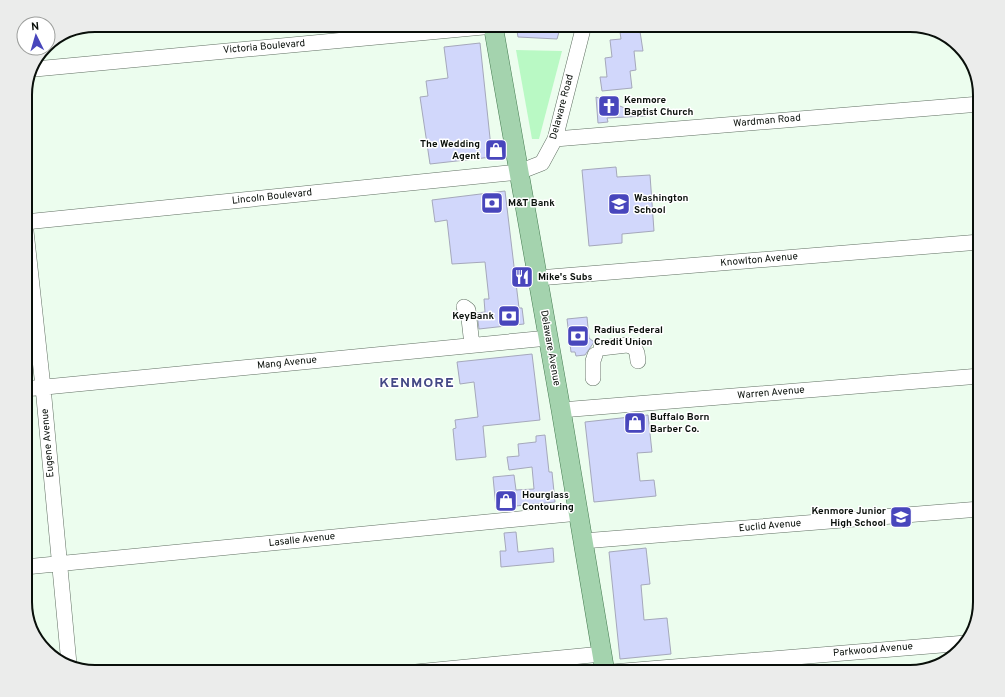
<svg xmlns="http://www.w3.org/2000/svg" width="1005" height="697" font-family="Overpass,sans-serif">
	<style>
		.green { fill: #b9f9c4 }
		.building { fill: #d1d7fb; stroke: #a5a8bb }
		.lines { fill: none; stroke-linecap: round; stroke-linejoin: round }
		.minor-casing { stroke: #617063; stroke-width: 16 }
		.major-casing { stroke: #467b52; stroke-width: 20 }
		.minor { stroke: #fff; stroke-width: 15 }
		.major { stroke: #a4d3ae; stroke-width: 19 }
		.labels { text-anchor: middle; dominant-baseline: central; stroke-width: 3; stroke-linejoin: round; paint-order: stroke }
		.street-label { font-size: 10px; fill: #090f0a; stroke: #fff }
		.poi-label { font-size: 10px; font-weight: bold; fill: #090f0a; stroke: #fff; text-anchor: start }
		.district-label { font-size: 14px; font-weight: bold; letter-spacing: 1px; fill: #444986; stroke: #fff }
		.rim { fill: none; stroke: #090f0a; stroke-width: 2 }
	</style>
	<rect width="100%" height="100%" fill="#ecfdee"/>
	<!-- green -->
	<path class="green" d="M 516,50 L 562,51 L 539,139 L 532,139 Z"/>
	<!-- building -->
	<path class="building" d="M 516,25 L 561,25 L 557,39 L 518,37 Z
		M 619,25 L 639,25 L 643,51 L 634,51 L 636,70 L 630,71 L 632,88 L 602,91 L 600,77 L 607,77 L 605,58 L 612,57 L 610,40 L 621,39 Z
		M 480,43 L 492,157 L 430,164 L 420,97 L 428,96 L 426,81 L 448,78 L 444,47 Z
		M 596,97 L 646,116 L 607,118 L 608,122 L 598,123 Z
		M 616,167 L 617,177 L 650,175 L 654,231 L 622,234 L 622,243 L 589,246 L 582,170 Z
		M 505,191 L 519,308 L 522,308 L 524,324 L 479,329 L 477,313 L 485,312 L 484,299 L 489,299 L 485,262 L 452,264 L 447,220 L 435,222 L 432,200 Z
		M 587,317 L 589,338 L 594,342 L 585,355 L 576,356 L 575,352 L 571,352 L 567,319 Z
		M 532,354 L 540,420 L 483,426 L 486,457 L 456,460 L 453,429 L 456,428 L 455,420 L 478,417 L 474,382 L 460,384 L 457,362 Z
		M 648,415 L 652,452 L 637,453 L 640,481 L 654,480 L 656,496 L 594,502 L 585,422 Z
		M 545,435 L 549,472 L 552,472 L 555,502 L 496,508 L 493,477 L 514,475 L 516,490 L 534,489 L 532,467 L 509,470 L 507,457 L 519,456 L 518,444 L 536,442 L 536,436 Z
		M 516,532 L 518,552 L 553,548 L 554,562 L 501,567 L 500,551 L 506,551 L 504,533 Z
		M 646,548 L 650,584 L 641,585 L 644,620 L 667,618 L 671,654 L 620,659 L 609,552 Z"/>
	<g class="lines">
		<!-- minor casing -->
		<g class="minor-casing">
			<path id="minor" d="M 35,69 L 494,26
				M 555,139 L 980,104
				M 25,222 L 519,172 L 542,163 L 555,139 L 584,25
				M 25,222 L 43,387 L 69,664
				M 538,278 L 980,242
				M 464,307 L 468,310 L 472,345
				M 601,348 L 627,345 L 634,347 L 637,353 L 638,361
				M 593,378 L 593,361 L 595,355
				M 25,389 L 548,338
				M 561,410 L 980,376
				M 583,541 L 980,509
				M 25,567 L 579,513
				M 416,672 L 602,654
				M 612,672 L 966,643"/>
		</g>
		<!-- major casing -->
		<g class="major-casing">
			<path id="major" d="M 493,25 L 561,410 L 605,672"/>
		</g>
		<!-- minor -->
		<use href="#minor" class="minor"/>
		<!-- major -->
		<use href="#major" class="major"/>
	</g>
	<!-- icons -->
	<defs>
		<g id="church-square" transform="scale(1.15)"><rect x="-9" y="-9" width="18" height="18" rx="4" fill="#4846bc" stroke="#fff"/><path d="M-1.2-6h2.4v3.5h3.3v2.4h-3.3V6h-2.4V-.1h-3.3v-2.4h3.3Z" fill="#fff"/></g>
		<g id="shop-square" transform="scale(1.15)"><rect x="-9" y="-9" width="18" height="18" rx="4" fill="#4846bc" stroke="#fff"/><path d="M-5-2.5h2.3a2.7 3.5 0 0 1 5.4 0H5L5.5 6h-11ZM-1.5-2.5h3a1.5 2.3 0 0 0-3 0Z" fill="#fff"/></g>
		<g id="bank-square" transform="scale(1.15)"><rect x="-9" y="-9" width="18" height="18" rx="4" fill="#4846bc" stroke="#fff"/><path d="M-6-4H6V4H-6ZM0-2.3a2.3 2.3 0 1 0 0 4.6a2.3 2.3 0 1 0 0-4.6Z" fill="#fff"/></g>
		<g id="school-square" transform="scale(1.15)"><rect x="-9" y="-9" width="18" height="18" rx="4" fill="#4846bc" stroke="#fff"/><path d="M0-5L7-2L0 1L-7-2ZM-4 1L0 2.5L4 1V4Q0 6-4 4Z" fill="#fff"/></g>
		<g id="restaurant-square" transform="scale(1.15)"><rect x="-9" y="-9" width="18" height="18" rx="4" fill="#4846bc" stroke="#fff"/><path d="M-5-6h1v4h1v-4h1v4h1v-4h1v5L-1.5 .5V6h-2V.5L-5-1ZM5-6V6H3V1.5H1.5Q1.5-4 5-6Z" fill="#fff"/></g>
	</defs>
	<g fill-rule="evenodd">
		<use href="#church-square" x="609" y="106"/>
		<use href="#shop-square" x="496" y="150"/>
		<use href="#bank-square" x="492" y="203"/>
		<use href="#school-square" x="619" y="204"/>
		<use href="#restaurant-square" x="522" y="277"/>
		<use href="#bank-square" x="509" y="316"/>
		<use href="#bank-square" x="578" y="336"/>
		<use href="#shop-square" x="635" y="423"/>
		<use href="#shop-square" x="506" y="501"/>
		<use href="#school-square" x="901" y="517"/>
	</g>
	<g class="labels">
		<!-- street labels -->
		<g class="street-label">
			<text transform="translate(264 47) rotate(-5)">Victoria Boulevard</text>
			<text transform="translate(562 107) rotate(-75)">Delaware Road</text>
			<text transform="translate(767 121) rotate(-5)">Wardman Road</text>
			<text transform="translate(272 197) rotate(-6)">Lincoln Boulevard</text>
			<text transform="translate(759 260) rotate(-5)">Knowlton Avenue</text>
			<text transform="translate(550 348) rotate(80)">Delaware Avenue</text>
			<text transform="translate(287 363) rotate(-6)">Mang Avenue</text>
			<text transform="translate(771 393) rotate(-5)">Warren Avenue</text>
			<text transform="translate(48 443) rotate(-95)">Eugene Avenue</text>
			<text transform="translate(770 526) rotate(-5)">Euclid Avenue</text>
			<text transform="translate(302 540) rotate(-6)">Lasalle Avenue</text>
			<text transform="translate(873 650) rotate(-5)">Parkwood Avenue</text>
		</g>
		<!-- poi labels -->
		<g class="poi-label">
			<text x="624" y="100">Kenmore<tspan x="624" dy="12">Baptist Church</tspan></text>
			<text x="480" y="144" text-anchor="end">The Wedding<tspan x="480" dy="12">Agent</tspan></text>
			<text x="634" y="198">Washington<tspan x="634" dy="12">School</tspan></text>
			<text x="508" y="203">M&amp;T Bank</text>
			<text x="538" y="277">Mike's Subs</text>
			<text x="494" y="316" text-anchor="end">KeyBank</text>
			<text x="594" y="330">Radius Federal<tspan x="594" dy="12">Credit Union</tspan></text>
			<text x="650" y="417">Buffalo Born<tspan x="650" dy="12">Barber Co.</tspan></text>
			<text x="522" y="495">Hourglass<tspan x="522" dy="12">Contouring</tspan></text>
			<text x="886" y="511" text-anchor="end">Kenmore Junior<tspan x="886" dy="12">High School</tspan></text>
		</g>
		<!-- district labels -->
		<g class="district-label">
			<text x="417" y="383">KENMORE</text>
		</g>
	</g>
	<!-- crop -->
	<path d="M0 0H1005V697H0ZM95 32H910A63 63 0 0 1 973 95V602A63 63 0 0 1 910 665H95A63 63 0 0 1 32 602V95A63 63 0 0 1 95 32Z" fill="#ebeceb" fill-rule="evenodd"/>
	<path class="rim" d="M95 32H910A63 63 0 0 1 973 95V602A63 63 0 0 1 910 665H95A63 63 0 0 1 32 602V95A63 63 0 0 1 95 32Z"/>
	<!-- north arrow -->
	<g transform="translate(36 36) rotate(355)"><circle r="19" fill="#ffffff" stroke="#9d9f9d"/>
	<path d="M0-3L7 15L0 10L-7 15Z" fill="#4846bc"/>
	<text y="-6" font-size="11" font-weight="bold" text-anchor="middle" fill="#090f0a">N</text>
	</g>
</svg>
